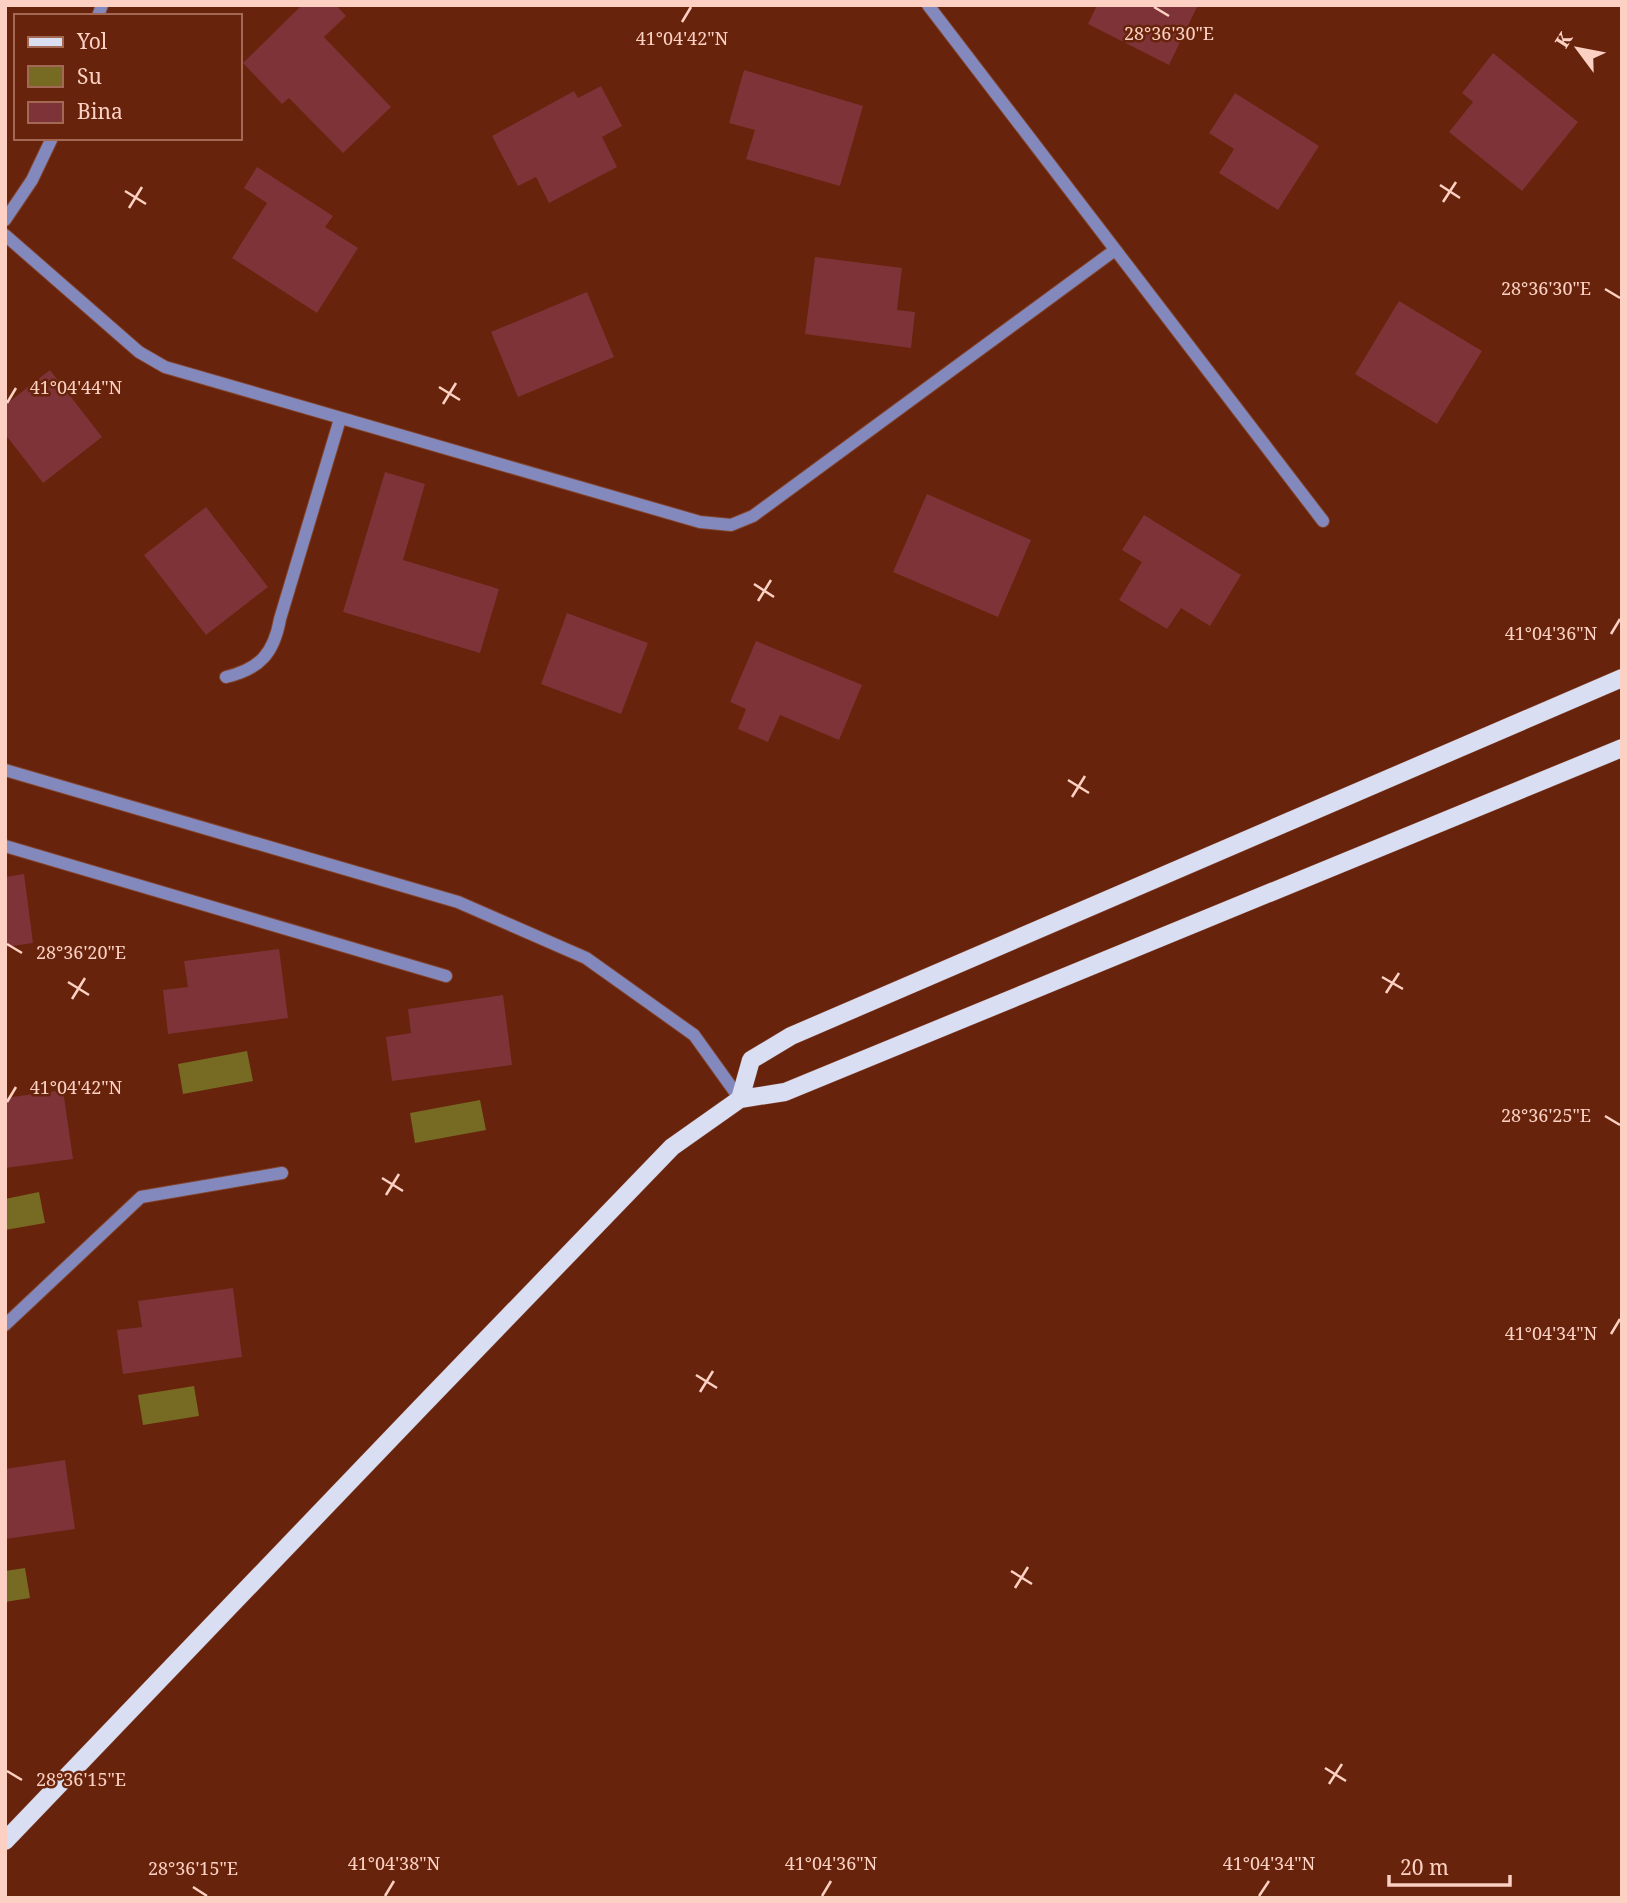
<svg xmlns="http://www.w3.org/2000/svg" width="1627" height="1903" font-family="'Noto Serif',serif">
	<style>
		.water { fill: #776a23 }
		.building { fill: #7e3338 }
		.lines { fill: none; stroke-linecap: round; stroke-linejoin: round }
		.minor-casing { stroke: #82422c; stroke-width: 14 }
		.major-casing { stroke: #82422c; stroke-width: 19 }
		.minor { stroke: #8389bd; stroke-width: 12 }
		.major { stroke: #dadef3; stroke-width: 18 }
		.ticks { fill: none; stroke: #fcd1c3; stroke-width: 2.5 }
		.ticks-label { font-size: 18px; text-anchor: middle; fill: #fcd1c3; stroke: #67230b; stroke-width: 5; stroke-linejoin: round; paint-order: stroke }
	</style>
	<rect width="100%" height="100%" fill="#67230b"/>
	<!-- water -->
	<path class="water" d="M 247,1051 L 253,1081 L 183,1094 L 178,1064 Z
		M 480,1100 L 486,1130 L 415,1143 L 410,1113 Z
		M 39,1192 L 45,1223 L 5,1230 L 5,1199 Z
		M 194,1386 L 199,1416 L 143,1425 L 138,1395 Z
		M 25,1568 L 30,1598 L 5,1602 L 5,1571 Z"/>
	<!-- building -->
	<path class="building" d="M 302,5 L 336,5 L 346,16 L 324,37 L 391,107 L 343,153 L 289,98 L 282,104 L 243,63 Z
		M 1097,5 L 1198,5 L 1169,65 L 1088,24 Z
		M 1493,53 L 1578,122 L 1522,191 L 1449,132 L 1473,102 L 1462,93 Z
		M 744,70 L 863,106 L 840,186 L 746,159 L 755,130 L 729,123 Z
		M 601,86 L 622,126 L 602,137 L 617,167 L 549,203 L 536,177 L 518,186 L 492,136 L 574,91 L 578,98 Z
		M 1235,93 L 1319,146 L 1278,210 L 1219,173 L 1234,149 L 1209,133 Z
		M 257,167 L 333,216 L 325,227 L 358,248 L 317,313 L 232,258 L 267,203 L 244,188 Z
		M 815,257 L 902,268 L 897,310 L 915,312 L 911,348 L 805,334 Z
		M 587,292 L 614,357 L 518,397 L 491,332 Z
		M 1399,301 L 1482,351 L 1437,424 L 1355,374 Z
		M 50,370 L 102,437 L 43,483 L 5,434 L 5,405 Z
		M 385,472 L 425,484 L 403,560 L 499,589 L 480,653 L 343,612 Z
		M 927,494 L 1031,540 L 998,617 L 893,572 Z
		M 206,507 L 268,587 L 206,635 L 144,555 Z
		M 1144,515 L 1241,575 L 1210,626 L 1181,608 L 1167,629 L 1119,600 L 1142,562 L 1122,550 Z
		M 567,613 L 648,643 L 621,714 L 541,684 Z
		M 756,641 L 862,685 L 839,740 L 780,715 L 768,742 L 738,729 L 746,709 L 730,702 Z
		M 24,874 L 33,943 L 5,947 L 5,877 Z
		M 279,949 L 288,1018 L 168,1034 L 163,990 L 188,987 L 184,961 Z
		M 503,995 L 512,1065 L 392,1081 L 386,1037 L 411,1033 L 408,1009 Z
		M 63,1090 L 73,1159 L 5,1168 L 5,1098 Z
		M 233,1288 L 242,1357 L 123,1374 L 117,1330 L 142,1327 L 138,1301 Z
		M 65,1460 L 75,1529 L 5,1539 L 5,1469 Z"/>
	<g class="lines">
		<!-- minor casing -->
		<g class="minor-casing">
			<path id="minor" d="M 928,5 L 1323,521
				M 98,16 L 102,5
				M 5,220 L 32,180 L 52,138
				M 5,235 L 139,352 L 165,367 L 700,522 L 731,525 L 753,516 L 1115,250
				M 226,677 C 260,669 274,653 280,619 L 340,419
				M 5,770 L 458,902 L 586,958 L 694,1035 L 740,1099
				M 5,846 L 446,976
				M 5,1325 L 141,1197 L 282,1173"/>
		</g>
		<!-- major casing -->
		<g class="major-casing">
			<path id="major" d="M 740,1099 L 751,1060 L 791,1036 L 1622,678
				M 5,1841 L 420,1408 L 672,1147 L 740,1099 L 785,1092 L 1622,748"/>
		</g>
		<!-- minor -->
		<use href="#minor" class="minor"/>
		<!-- major -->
		<use href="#major" class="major"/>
	</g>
	<!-- ticks -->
	<path class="ticks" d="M 1154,7 L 1169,16M 682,22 L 691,7M 1440,185 L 1460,198M 125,191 L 146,204M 1443,202 L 1456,182M 129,208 L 142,187M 1605,289 L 1620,298M 439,387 L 460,400M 7,403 L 16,388M 443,404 L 456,383M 754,584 L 774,597M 758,601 L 771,580M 1611,634 L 1620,619M 1068,780 L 1089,793M 1072,797 L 1085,776M 7,944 L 22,953M 1382,977 L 1403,989M 68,982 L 89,995M 1386,993 L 1399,973M 72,999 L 85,978M 7,1102 L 16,1087M 1605,1116 L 1620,1125M 382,1178 L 403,1191M 386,1195 L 399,1174M 1611,1334 L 1620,1319M 696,1375 L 717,1388M 700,1392 L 713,1371M 1011,1571 L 1032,1584M 1015,1588 L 1028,1567M 1325,1768 L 1346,1781M 7,1771 L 22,1780M 1329,1784 L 1342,1764M 193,1887 L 207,1896M 385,1896 L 394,1881M 822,1896 L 831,1881M 1259,1896 L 1269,1881"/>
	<g class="ticks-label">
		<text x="1169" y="40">28°36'30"E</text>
		<text x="682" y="45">41°04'42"N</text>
		<text x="1546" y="295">28°36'30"E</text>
		<text x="76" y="394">41°04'44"N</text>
		<text x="1551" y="640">41°04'36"N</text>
		<text x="81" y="959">28°36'20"E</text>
		<text x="76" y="1094">41°04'42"N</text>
		<text x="1546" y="1122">28°36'25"E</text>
		<text x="1551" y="1340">41°04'34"N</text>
		<text x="81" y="1786">28°36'15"E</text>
		<text x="394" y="1870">41°04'38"N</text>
		<text x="831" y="1870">41°04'36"N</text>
		<text x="1269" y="1870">41°04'34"N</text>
		<text x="193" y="1875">28°36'15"E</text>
	</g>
	<!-- border -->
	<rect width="1627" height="1903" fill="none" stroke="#fcd1c3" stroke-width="14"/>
	<!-- legend -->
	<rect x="14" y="14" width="228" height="126" fill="#67230b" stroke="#a36955" stroke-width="2"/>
	<rect x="28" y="37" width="35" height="10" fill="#dadef3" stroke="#a36955" stroke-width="2"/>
	<text x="77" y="49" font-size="21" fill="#fcd1c3">Yol</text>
	<rect x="28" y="66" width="35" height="21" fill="#776a23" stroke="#a36955" stroke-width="2"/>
	<text x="77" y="84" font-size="21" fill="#fcd1c3">Su</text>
	<rect x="28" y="102" width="35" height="21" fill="#7e3338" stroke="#a36955" stroke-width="2"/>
	<text x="77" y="119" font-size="21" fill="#fcd1c3">Bina</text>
	<!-- north arrow -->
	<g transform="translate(1578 49) rotate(302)" stroke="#67230b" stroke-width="5" paint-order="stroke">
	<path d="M0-5L12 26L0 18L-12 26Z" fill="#fcd1c3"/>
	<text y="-10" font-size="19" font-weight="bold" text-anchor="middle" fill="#fcd1c3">K</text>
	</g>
	<!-- scale -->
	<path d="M1389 1875v10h121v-10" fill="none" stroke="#fcd1c3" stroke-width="3.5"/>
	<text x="1400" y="1875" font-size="21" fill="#fcd1c3" stroke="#67230b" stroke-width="5" paint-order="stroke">20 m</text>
</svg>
